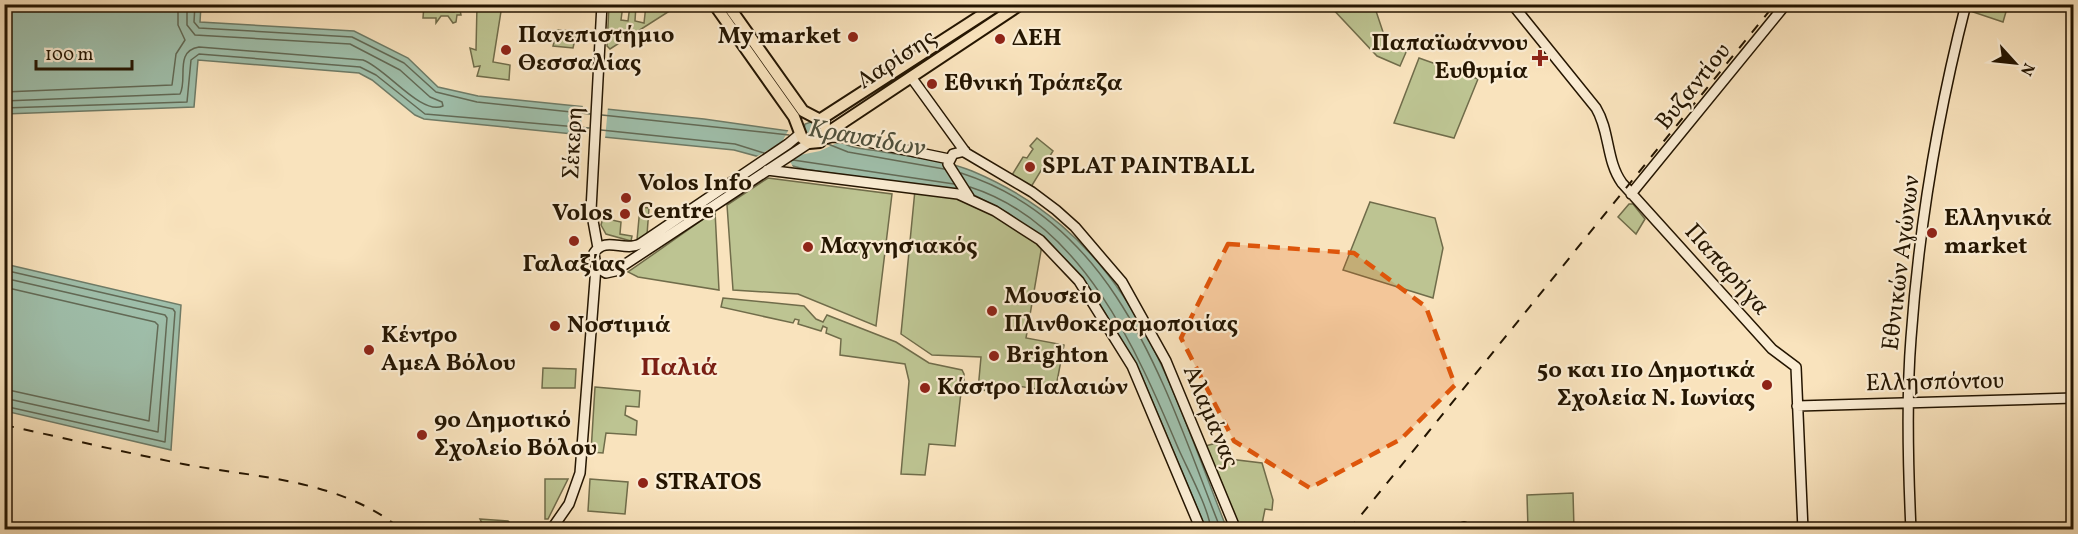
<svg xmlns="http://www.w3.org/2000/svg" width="2078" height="534" font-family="Vollkorn,serif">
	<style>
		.green { fill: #bdc492; stroke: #706c4a; stroke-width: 1.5 }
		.water { fill: #9fbfab; stroke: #6e7b67; stroke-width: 1.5 }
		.pier { fill: #f9e3bd }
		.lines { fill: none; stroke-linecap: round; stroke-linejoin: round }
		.shore { stroke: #626a56; stroke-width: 1.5 }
		.secondary-casing { stroke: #241501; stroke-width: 12 }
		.primary-casing { stroke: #241501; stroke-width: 14 }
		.secondary { stroke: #fbedd4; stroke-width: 9 }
		.primary { stroke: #f9e3bd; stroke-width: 10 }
		.rail { stroke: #241501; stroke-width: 2; stroke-dasharray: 10 10; stroke-linecap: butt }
		.marked { fill: #de560b; fill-opacity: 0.2; stroke: #de560b; stroke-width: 4.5; stroke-dasharray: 12 8; stroke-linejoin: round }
		.poi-dot { fill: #8f2418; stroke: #fbedd4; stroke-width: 2 }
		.labels { text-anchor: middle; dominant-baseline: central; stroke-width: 4.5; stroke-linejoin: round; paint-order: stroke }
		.poi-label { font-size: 24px; font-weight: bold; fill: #241501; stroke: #fbedd4; text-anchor: start }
		.street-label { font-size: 24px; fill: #241501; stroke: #fbedd4 }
		.water-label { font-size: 26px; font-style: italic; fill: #4f503c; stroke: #fbedd4 }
		.neighbourhood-label { font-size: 26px; font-weight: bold; fill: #7a1f14; stroke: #fbedd4 }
	</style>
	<rect width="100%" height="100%" fill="#f9e3bd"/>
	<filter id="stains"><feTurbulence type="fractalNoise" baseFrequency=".00333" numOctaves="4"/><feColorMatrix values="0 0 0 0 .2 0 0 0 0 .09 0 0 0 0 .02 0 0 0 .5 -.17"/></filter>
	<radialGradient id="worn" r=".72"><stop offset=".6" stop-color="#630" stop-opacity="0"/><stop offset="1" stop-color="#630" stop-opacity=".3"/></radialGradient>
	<!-- green -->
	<path class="green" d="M 1973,4 L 2008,4 L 2008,5 L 2003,22 L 1973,12 Z
		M 424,5 L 429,5 L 429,10 L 454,12 L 455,5 L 459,5 L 461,15 L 457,15 L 456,22 L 453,23 L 448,16 L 441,16 L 436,23 L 436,18 L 423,18 Z
		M 477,5 L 502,5 L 493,62 L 510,65 L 509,80 L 477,76 L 480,66 L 474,67 L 470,48 L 476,50 Z
		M 609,5 L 623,5 L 621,20 L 628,21 L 630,5 L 636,5 L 635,21 L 644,23 L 646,5 L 679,5 L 610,49 L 607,46 Z
		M 1329,5 L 1374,5 L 1386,41 L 1407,50 L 1400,66 L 1377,56 Z
		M 557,30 L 577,31 L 573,48 L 553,46 Z
		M 1419,58 L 1478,79 L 1454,138 L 1394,123 Z
		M 1037,138 L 1053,151 L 1031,187 L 1012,175 L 1023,157 L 1027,158 L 1033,149 L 1030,146 Z
		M 768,178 L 892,194 L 876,326 L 798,294 L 733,290 L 727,205 Z
		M 915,190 L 959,198 L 1002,219 L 1042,245 L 1026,338 L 1064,345 L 1055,392 L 998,383 L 995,391 L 978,390 L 981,357 L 932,355 L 901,334 Z
		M 1370,202 L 1435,218 L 1443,248 L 1433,298 L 1343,270 Z
		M 1629,204 L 1633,204 L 1645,219 L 1636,234 L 1618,217 Z
		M 640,207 L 649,208 L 647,235 L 637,240 Z
		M 715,211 L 719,290 L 638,277 L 628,272 Z
		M 603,218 L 621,222 L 620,234 L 632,236 L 631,241 L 606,234 L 601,225 Z
		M 723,298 L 804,306 L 816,319 L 823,322 L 827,315 L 896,342 L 929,363 L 962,370 L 964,374 L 964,392 L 961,392 L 955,446 L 929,444 L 925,475 L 901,474 L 909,381 L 905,364 L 840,355 L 841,339 L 826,333 L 827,328 L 823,326 L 821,331 L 798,324 L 799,320 L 795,319 L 793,323 L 721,307 Z
		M 543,368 L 576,369 L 575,388 L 542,388 Z
		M 595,387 L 640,391 L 639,407 L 626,406 L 625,415 L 637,421 L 636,435 L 606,433 L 603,453 L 591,452 Z
		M 1217,443 L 1221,458 L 1262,463 L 1273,500 L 1272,510 L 1265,509 L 1261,529 L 1239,529 L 1205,446 Z
		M 545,479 L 568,479 L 548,519 L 545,519 Z
		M 590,479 L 628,482 L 625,514 L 588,511 Z
		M 1573,493 L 1574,529 L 1528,529 L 1527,495 Z
		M 480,519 L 508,521 L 511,524 L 508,529 L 485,529 Z"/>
	<!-- water -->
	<path class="water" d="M 4,5 L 201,5 L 200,22 L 354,31 L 408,58 L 438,87 L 478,96 L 704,119 L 803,133 L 805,124 L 814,121 C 824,129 835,139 847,145 C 856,149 868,149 878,151 C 909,157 943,159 972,171 C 1134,239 1168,381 1227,529 L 1206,529 L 1141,374 L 1095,296 L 1066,260 L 1041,237 L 1008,213 L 972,194 L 804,169 L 734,150 L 424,119 L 415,115 L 372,80 L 359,73 L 198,60 L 194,107 L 5,114 Z
		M 5,264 L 181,305 L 171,450 L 5,411 Z"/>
	<!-- pier -->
	<path class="pier" d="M 583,104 L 608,107 L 605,139 L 580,136 Z
		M 789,129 L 841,141 L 820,151 L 795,156 L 790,161 L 793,167 L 756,157 L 782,142 Z"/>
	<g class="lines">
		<!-- shore -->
		<path class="shore" d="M 195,4 L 194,22 L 199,28 L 352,37 L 404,63 L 436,92 L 477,102 L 590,114
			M 4,92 L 172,85 L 176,54 L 185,40 L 178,25 L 178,4
			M 4,101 L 180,94 C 188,79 174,51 199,47 L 363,60 C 386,68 421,116 443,106 L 442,102 L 430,97 L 400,70 L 350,44 L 195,35 L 187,25 L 187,4
			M 4,108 L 187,102 L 191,60 L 199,54 L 360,67 L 376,75 L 425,114 L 589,128
			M 602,115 L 789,135
			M 601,130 L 735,144 L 764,153
			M 828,144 L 848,152 L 944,169
			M 793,160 L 954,184
			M 961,173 C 1120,224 1166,392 1221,530
			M 970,187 C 1083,223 1137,351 1179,450 C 1188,470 1209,509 1211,530
			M 4,270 L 173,309 L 175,312 L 165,442 L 4,406
			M 4,278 L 165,315 L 167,318 L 158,432 L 4,398
			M 4,287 L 155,322 L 158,325 L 149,421 L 4,389"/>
		<!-- secondary casing -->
		<g class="secondary-casing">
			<path id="secondary" d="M 1512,4 L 1596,108 C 1610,131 1606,161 1622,183 L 1772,349 L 1796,367 L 1803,530
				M 911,77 L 966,153 L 1032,192 L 1056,210 L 1075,227 L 1122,282 L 1166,361 L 1236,530
				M 800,134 L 788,144 L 640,244 C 624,252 605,236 594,253 L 596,267 L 606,273 L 615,271 L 809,143
				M 822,140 L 832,137 L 848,138 L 949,159
				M 965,151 L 953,154 L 948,164 L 969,197
				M 767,170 L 958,194 L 995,211 L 1040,240 L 1079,281 L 1132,366 L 1201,530
				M 1631,194 L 1786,4
				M 598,248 L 591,210 L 602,4
				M 1797,406 L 2074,398
				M 1464,527 L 1464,530
				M 551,530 L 569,504 L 580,473 L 596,267
				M 1911,530 C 1908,466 1906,401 1911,338 C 1919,226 1938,113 1966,4"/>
		</g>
		<!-- primary casing -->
		<g class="primary-casing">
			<path id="primary" d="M 714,4 L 794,117 L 802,138 L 809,143 L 820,142 L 827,133 L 824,122 L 803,111 L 727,4
				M 821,119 L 999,4
				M 827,133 L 1021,4"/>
		</g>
		<!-- secondary -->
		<use href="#secondary" class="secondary"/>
		<!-- primary -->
		<use href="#primary" class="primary"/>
		<!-- rail -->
		<path class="rail" d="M 4,425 C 64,438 123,452 183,464 C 258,478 340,479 402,530
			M 1349,530 L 1775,4"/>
	</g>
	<!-- marked area -->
	<path class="marked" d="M 1228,244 L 1354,253 L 1426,307 L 1455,385 L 1401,439 L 1310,488 L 1234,441 L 1181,338 Z"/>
	<!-- markers -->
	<g class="poi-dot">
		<circle cx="853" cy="37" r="6"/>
		<circle cx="1000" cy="39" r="6"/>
		<circle cx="506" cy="50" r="6"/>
		<path d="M1537 49h6v6h6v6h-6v6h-6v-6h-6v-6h6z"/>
		<circle cx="932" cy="84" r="6"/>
		<circle cx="1030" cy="167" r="6"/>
		<circle cx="626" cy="198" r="6"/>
		<circle cx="625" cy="214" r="6"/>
		<circle cx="1932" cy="233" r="6"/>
		<circle cx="574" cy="241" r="6"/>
		<circle cx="808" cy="247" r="6"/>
		<circle cx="992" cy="311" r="6"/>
		<circle cx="555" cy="326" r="6"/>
		<circle cx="369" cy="350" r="6"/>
		<circle cx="994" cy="356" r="6"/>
		<circle cx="1767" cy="385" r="6"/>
		<circle cx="925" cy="388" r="6"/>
		<circle cx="422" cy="435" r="6"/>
		<circle cx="643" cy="483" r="6"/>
	</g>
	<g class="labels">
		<!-- poi labels -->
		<g class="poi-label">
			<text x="518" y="36">Πανεπιστήμιο<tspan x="518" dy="28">Θεσσαλίας</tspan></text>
			<text x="841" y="37" text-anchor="end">My market</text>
			<text x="1012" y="39">ΔΕΗ</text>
			<text x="1528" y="44" text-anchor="end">Παπαϊωάννου<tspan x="1528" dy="28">Ευθυμία</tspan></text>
			<text x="944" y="84">Εθνική Τράπεζα</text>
			<text x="1042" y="167">SPLAT PAINTBALL</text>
			<text x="638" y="184">Volos Info<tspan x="638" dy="28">Centre</tspan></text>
			<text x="613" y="214" text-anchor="end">Volos</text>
			<text x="1944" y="219">Ελληνικά<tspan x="1944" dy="28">market</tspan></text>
			<text x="820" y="247">Μαγνησιακός</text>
			<text x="574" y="265" text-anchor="middle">Γαλαξίας</text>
			<text x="1004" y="297">Μουσείο<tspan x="1004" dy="28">Πλινθοκεραμοποιίας</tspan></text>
			<text x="567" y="326">Νοστιμιά</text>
			<text x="381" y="336">Κέντρο<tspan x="381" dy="28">ΑμεΑ Βόλου</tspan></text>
			<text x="1006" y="356">Brighton</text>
			<text x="1755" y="371" text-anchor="end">5ο και 11ο Δημοτικά<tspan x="1755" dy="28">Σχολεία Ν. Ιωνίας</tspan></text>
			<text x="937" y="388">Κάστρο Παλαιών</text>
			<text x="434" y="421">9ο Δημοτικό<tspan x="434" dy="28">Σχολείο Βόλου</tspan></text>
			<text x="655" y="483">STRATOS</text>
		</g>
		<!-- street labels -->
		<g class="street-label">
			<text transform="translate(897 60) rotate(-33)">Λαρίσης</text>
			<text transform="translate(1694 87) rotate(-51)">Βυζαντίου</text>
			<text transform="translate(574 143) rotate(-87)">Σέκερη</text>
			<text transform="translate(1902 263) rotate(-83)">Εθνικών Αγώνων</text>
			<text transform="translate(1726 270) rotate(48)">Παπαρήγα</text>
			<text transform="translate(1935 383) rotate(-1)">Ελλησπόντου</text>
			<text transform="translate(1210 417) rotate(67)">Αλαμάνας</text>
		</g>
		<!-- water labels -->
		<g class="water-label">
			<text transform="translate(867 139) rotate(10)">Κραυσίδων</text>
		</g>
		<!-- neighbourhood labels -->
		<g class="neighbourhood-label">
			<text x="679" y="368">Παλιά</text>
		</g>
	</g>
	<!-- margin -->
	<rect width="2078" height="534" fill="none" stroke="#f9e3bd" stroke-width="24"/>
	<rect x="6" y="6" width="2066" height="522" fill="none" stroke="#241501" stroke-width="3"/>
	<rect x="12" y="12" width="2054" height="510" fill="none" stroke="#241501" stroke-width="1.5"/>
	<!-- north arrow -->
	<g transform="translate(2015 63) rotate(117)" stroke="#fbedd4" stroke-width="4.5" paint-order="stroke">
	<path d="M0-4.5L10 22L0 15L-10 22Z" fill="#241501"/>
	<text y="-9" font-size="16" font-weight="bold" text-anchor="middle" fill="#241501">N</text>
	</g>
	<!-- scale -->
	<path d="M36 60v9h96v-9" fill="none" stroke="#241501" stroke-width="3"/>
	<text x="45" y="60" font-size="18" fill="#241501" stroke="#fbedd4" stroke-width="4.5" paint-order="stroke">100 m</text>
	<rect width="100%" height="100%" filter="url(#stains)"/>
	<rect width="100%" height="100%" fill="url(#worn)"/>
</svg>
